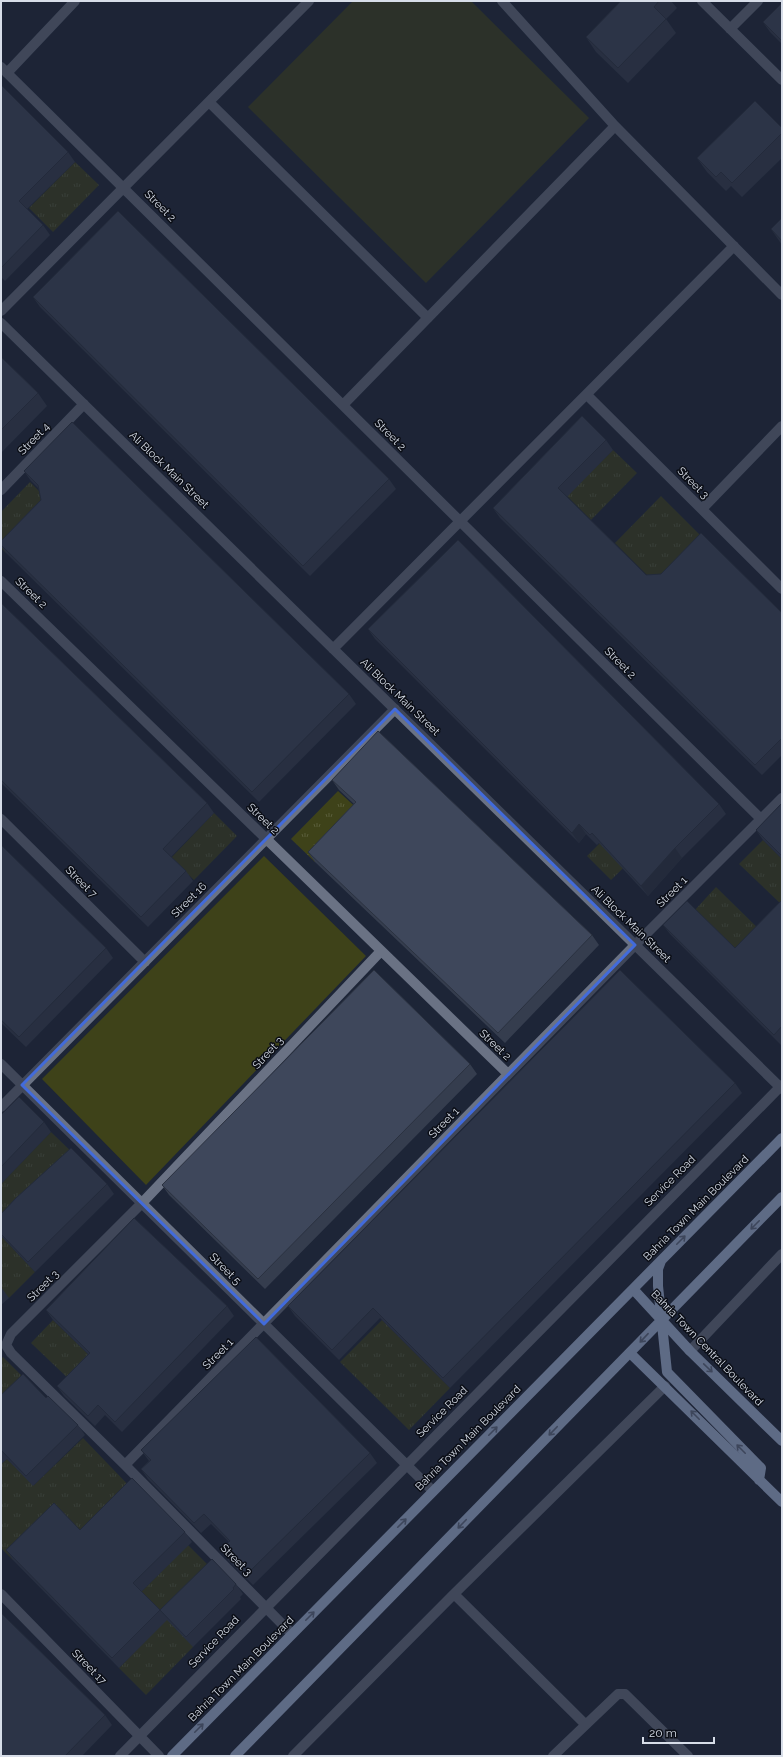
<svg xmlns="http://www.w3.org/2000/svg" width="783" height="1757" font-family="Raleway,sans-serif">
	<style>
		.grass { fill: url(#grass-tufts) }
		.park { fill: #3e4219 }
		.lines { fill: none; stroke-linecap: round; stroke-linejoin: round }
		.minor { stroke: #6a7284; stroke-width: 10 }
		.major { stroke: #aec0e5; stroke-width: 10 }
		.wall { fill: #353d4e }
		.shaded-wall { fill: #2b3240 }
		.building { fill: #3e475b; stroke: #2b3240 }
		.oneway { stroke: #657088 }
		.marked { fill: none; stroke: #426bdb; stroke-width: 3; stroke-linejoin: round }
		.labels { text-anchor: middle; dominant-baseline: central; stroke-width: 3; stroke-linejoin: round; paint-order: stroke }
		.street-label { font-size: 11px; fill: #d7dde8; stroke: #0b0e16 }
	</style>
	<defs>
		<pattern id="grass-tufts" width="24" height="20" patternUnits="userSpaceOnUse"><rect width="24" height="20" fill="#3e4219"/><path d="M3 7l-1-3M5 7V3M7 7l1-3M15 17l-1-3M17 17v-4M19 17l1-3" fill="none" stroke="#595d3a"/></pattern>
	</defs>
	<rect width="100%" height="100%" fill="#1d2537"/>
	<!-- grass -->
	<path class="grass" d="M 75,162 L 99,185 L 53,232 L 29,208 Z
		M 613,450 L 637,473 L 591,520 L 567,496 Z
		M 30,482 L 53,505 L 6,553 L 1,548 L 1,512 Z
		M 661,496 L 708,543 L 662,590 L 615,543 Z
		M 338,791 L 362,813 L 315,862 L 291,839 Z
		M 634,809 L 658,834 L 611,880 L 587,856 Z
		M 214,813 L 237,836 L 194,880 L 171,858 Z
		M 763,840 L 782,859 L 782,905 L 739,864 Z
		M 716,887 L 764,934 L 742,958 L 694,911 Z
		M 51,1132 L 78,1158 L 1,1232 L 1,1184 Z
		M 1,1236 L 35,1272 L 9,1298 L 1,1290 Z
		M 53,1320 L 96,1362 L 74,1384 L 31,1343 Z
		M 382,1320 L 450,1388 L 409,1430 L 340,1362 Z
		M 3,1357 L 30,1384 L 1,1412 L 1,1359 Z
		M 83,1438 L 135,1492 L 87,1540 L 13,1560 L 1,1548 L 1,1464 L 7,1459 L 34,1485 Z
		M 188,1545 L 215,1572 L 193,1647 L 146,1695 L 119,1668 L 166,1620 L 140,1593 Z"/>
	<!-- park -->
	<path class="park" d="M 353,1 L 471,1 L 589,118 L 426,283 L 248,107 Z
		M 264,856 L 366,956 L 146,1185 L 42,1079 Z"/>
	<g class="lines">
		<!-- minor -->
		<path class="minor" d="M 502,1 L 615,126 L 782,295
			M 702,1 L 782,80
			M 730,29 L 758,1
			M 1,67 L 761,819
			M 7,73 L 75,1
			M 209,102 L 428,318
			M 1,311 L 309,1
			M 1,323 L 782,1089
			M 587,395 L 782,589
			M 343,405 L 615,126
			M 1,490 L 84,404
			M 702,509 L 782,426
			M 1,581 L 508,1074
			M 333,649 L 734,246
			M 1,819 L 145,962
			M 1,1064 L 433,1491
			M 1,1107 L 395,709
			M 690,1351 L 782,1254
			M 125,1465 L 635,945 L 782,798
			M 1,1594 L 159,1756
			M 454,1594 L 585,1724
			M 292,1634 L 125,1465 L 11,1353 L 6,1345 L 11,1334 L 142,1203 L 381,951
			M 120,1756 L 782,1085
			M 293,1756 L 454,1594 L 665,1386
			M 553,1756 L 618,1694 L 625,1694 L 688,1756"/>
		<!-- major -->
		<path class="major" d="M 661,1261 L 658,1269 L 658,1286 L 667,1372 L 761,1468 L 759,1480
			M 633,1289 L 690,1351 L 782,1441
			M 630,1353 L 782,1502
			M 172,1756 L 782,1138
			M 235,1756 L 782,1197"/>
	</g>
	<!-- wall -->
	<path class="wall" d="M 621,1 L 671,1 L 677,8 L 666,19 L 676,33 L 628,83 L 596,52 L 586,37 Z
		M 782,3 L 782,44 L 770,32 L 763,22 Z
		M 1,85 L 68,152 L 75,162 L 27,209 L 43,225 L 50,235 L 5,281 L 1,277 Z
		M 782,128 L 782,158 L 742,197 L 731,186 L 726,191 L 707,172 L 697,158 Z
		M 782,218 L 782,245 L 771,229 Z
		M 33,297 L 389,479 L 396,489 L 310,576 L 40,307 Z
		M 1,357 L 38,393 L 47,406 L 1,453 Z
		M 606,440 L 613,450 L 567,497 L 646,575 L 782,613 L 782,755 L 762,775 L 500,518 L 493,508 Z
		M 24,471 L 349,694 L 356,704 L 259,802 L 6,553 L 1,546 L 1,541 L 41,500 L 39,489 L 31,481 Z
		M 1,603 L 207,803 L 214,813 L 171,857 L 186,871 L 193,881 L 148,927 L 1,783 Z
		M 368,629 L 719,804 L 726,814 L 682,858 L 648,896 L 599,843 L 597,845 L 586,834 L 579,843 L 375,639 Z
		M 332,780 L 592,935 L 599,945 L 505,1043 L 315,862 L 308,852 L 354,804 L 339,790 Z
		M 782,803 L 782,859 L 763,840 L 756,830 Z
		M 1,845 L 106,948 L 113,958 L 26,1047 L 1,1023 Z
		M 782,900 L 782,1044 L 781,1045 L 670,934 L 663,925 L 735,948 Z
		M 470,1064 L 477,1074 L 265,1289 L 169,1195 L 162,1185 Z
		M 735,1083 L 742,1093 L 450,1388 L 380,1318 L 339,1360 L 295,1316 L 288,1306 Z
		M 1,1115 L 44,1122 L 51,1132 L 1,1184 Z
		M 107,1184 L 114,1194 L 35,1272 L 1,1236 L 1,1214 Z
		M 1,1287 L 9,1298 L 1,1305 Z
		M 227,1306 L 234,1316 L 122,1432 L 105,1415 L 95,1426 L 64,1396 L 57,1386 L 88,1354 L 53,1320 L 46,1310 Z
		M 1,1395 L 46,1398 L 78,1425 L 85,1435 L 33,1486 L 7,1459 L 1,1464 Z
		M 141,1450 L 370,1453 L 377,1463 L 253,1585 L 228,1560 L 221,1550 L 229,1542 L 211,1524 L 201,1533 L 148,1479 L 141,1469 L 149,1461 Z
		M 80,1530 L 185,1532 L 192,1542 L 141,1592 L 160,1610 L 236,1584 L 243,1594 L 240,1597 L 241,1599 L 193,1647 L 167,1620 L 119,1668 L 13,1560 L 6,1550 Z
		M 105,1715 L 112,1725 L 82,1756 L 1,1756 Z"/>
	<!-- shaded-wall -->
	<path class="shaded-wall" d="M 579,824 L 586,834 L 579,843 L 572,833 Z
		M 675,848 L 682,858 L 648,896 L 641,886 Z"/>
	<!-- building -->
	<path class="building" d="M 621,1 L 659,1 L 654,7 L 666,19 L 618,68 L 586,37 Z
		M 782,3 L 782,41 L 763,22 Z
		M 1,85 L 68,152 L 19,201 L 43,225 L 1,268 Z
		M 755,101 L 782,128 L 782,133 L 732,183 L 721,172 L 716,177 L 697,158 Z
		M 118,211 L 389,479 L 303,566 L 33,297 Z
		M 782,218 L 782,241 L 771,229 Z
		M 1,357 L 38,393 L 1,430 Z
		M 582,416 L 606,440 L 558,488 L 629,558 L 646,575 L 661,574 L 701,533 L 782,613 L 782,738 L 755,765 L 493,508 Z
		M 72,422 L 349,694 L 252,792 L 1,545 L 1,541 L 41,500 L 38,485 L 24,471 Z
		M 458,540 L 719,804 L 675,848 L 641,886 L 592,833 L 590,835 L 579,824 L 572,833 L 368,629 Z
		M 1,603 L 207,803 L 163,849 L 186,871 L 141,917 L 1,780 Z
		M 378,731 L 592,935 L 498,1033 L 308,852 L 356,802 L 332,780 Z
		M 782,803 L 782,856 L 756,830 Z
		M 1,845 L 106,948 L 19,1037 L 1,1020 Z
		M 782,900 L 782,1026 L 774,1035 L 663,925 L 687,901 L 735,948 Z
		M 374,970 L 470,1064 L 258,1279 L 162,1185 Z
		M 620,970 L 735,1083 L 443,1378 L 373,1308 L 332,1350 L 288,1306 Z
		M 19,1097 L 44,1122 L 1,1167 L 1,1115 Z
		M 71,1148 L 107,1184 L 28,1262 L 1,1234 L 1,1214 L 16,1198 Z
		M 134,1218 L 227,1306 L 115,1422 L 98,1405 L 88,1416 L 57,1386 L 90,1353 L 46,1310 Z
		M 256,1337 L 370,1453 L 246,1575 L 221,1550 L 230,1541 L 204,1514 L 194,1523 L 141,1469 L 151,1460 L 141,1450 Z
		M 23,1374 L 46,1398 L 48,1396 L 78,1425 L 26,1476 L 1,1450 L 1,1395 Z
		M 132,1478 L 185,1532 L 133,1583 L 160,1610 L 112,1658 L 6,1550 L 54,1503 L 80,1530 Z
		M 212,1559 L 236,1584 L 233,1588 L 234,1589 L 186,1637 L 160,1610 Z
		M 1,1613 L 105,1715 L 65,1756 L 1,1756 Z"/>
	<!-- one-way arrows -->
	<defs><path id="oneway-shaft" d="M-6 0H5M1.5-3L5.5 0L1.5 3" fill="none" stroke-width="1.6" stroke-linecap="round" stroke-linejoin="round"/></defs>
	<g class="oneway">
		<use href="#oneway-shaft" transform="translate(755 1225) rotate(135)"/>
		<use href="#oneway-shaft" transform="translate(681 1240) rotate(-45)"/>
		<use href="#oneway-shaft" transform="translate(644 1338) rotate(133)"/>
		<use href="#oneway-shaft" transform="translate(708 1368) rotate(44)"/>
		<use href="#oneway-shaft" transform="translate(695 1415) rotate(-135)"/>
		<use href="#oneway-shaft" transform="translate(493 1431) rotate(-45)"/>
		<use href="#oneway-shaft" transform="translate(553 1431) rotate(134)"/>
		<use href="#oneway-shaft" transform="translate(741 1449) rotate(-135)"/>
		<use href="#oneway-shaft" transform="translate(402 1523) rotate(-45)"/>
		<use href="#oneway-shaft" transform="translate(462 1524) rotate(134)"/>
		<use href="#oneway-shaft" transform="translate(310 1616) rotate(-45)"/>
		<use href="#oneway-shaft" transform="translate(199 1728) rotate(-45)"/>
	</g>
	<!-- marked area -->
	<path d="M0 0H783V1757H0ZM 395,709 L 635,945 L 264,1324 L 22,1085 Z" fill="#1d2537" fill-opacity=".55" fill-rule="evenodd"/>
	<path class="marked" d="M 395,709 L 635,945 L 264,1324 L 22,1085 Z"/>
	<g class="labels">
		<!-- street labels -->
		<g class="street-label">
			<text transform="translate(160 206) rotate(45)">Street 2</text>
			<text transform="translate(390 435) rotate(45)">Street 2</text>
			<text transform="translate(34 439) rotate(-46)">Street 4</text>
			<text transform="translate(169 470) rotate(44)">Ali Block Main Street</text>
			<text transform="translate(693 483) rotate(45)">Street 3</text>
			<text transform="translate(31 593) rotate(44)">Street 2</text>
			<text transform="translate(620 663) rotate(45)">Street 2</text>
			<text transform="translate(400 697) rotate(44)">Ali Block Main Street</text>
			<text transform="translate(263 819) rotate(44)">Street 2</text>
			<text transform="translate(81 882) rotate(45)">Street 7</text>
			<text transform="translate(672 892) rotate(-45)">Street 1</text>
			<text transform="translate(189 900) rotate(-45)">Street 16</text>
			<text transform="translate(631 924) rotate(44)">Ali Block Main Street</text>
			<text transform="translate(495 1045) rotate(44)">Street 2</text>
			<text transform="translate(268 1053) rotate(-47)">Street 3</text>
			<text transform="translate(444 1123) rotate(-46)">Street 1</text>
			<text transform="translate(670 1181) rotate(-45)">Service Road</text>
			<text transform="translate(696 1208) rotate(-45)">Bahria Town Main Boulevard</text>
			<text transform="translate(225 1269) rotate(45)">Street 5</text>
			<text transform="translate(43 1286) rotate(-45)">Street 3</text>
			<text transform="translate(707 1348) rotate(46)">Bahria Town Central Boulevard</text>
			<text transform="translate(218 1354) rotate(-45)">Street 1</text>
			<text transform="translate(442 1412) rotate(-45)">Service Road</text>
			<text transform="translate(468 1438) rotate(-45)">Bahria Town Main Boulevard</text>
			<text transform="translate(236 1560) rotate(45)">Street 3</text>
			<text transform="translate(214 1642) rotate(-46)">Service Road</text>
			<text transform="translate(89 1667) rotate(46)">Street 17</text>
			<text transform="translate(241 1669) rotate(-45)">Bahria Town Main Boulevard</text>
		</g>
	</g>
	<!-- border -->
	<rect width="783" height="1757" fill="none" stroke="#d7dde8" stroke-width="4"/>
	<!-- scale -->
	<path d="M643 1737v6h71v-6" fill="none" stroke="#d7dde8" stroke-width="2"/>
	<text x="649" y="1737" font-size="12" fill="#d7dde8" stroke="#0b0e16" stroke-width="3" paint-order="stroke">20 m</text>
</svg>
